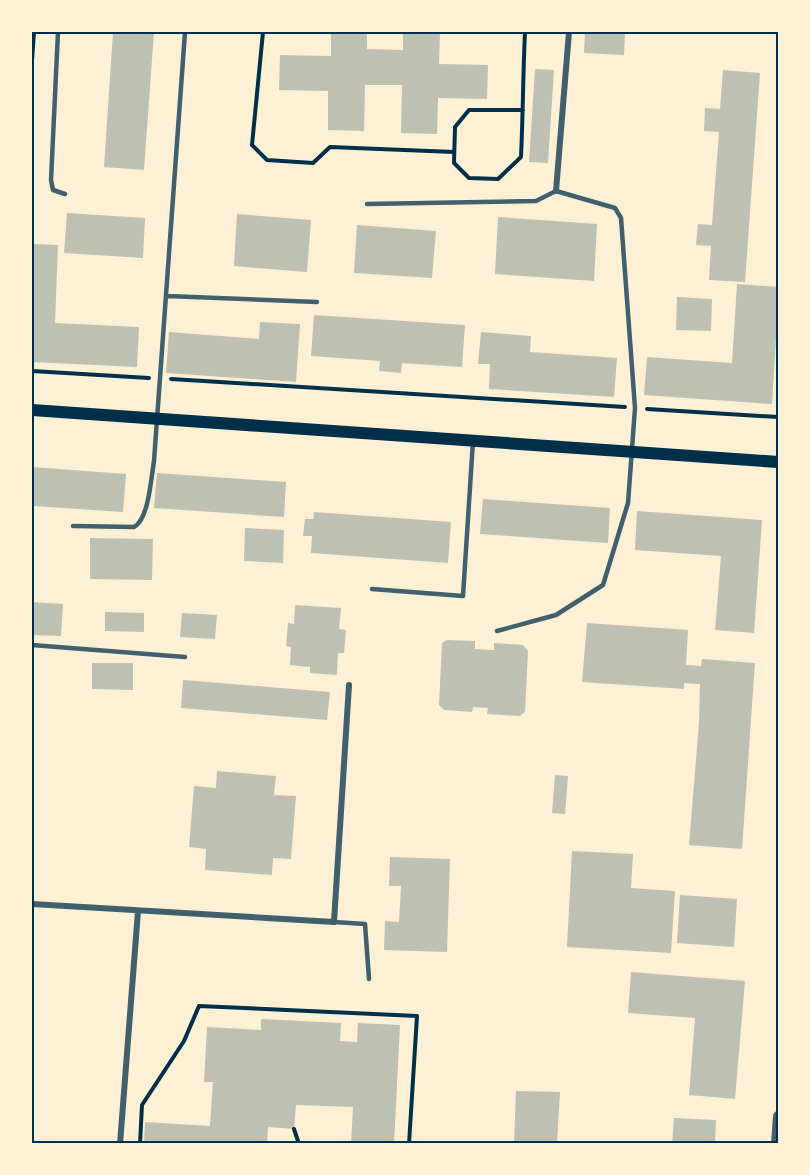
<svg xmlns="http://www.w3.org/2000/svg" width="810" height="1175" font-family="'Roboto Condensed',sans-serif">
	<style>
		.building { fill: #bec0b2 }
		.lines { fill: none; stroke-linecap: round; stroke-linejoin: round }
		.path { stroke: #003049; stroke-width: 4 }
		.service { stroke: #3f606c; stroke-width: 4.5 }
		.minor { stroke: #3f606c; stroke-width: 6 }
		.tertiary { stroke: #3f606c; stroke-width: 10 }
		.secondary { stroke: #003049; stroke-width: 12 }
		.neatline { fill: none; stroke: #003049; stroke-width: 2 }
	</style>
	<rect width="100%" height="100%" fill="#fdf0d5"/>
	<!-- building -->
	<path class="building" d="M 113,32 L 154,32 L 144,170 L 104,167 Z
		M 331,32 L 367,32 L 367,49 L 403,50 L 403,32 L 440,32 L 439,64 L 488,65 L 487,99 L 438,98 L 437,134 L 401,133 L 402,85 L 365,85 L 364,131 L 328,130 L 328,91 L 279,90 L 280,55 L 331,56 Z
		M 585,32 L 625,32 L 624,55 L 584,53 Z
		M 535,69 L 554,70 L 548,163 L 529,162 Z
		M 723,70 L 760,73 L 745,282 L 709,280 L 711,246 L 696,245 L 698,224 L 712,225 L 719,132 L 704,131 L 705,108 L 720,109 Z
		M 67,213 L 145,218 L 143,258 L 64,253 Z
		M 237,214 L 311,220 L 307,272 L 234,266 Z
		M 498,217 L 597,224 L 594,281 L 495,274 Z
		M 357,225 L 436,231 L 432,278 L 354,273 Z
		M 32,244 L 58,245 L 55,323 L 139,327 L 137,367 L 32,362 Z
		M 737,284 L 778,287 L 778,306 L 772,404 L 644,395 L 647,357 L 732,363 Z
		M 677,297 L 712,299 L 711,331 L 676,330 Z
		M 314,315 L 465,325 L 462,367 L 402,363 L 401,373 L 379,371 L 380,361 L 311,356 Z
		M 260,322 L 300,324 L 296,382 L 166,373 L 169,332 L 259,339 Z
		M 481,332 L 531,336 L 530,352 L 617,358 L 614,397 L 489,389 L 490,364 L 478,364 Z
		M 32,467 L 126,474 L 123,512 L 34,506 L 33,524 L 32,524 Z
		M 157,473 L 286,482 L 284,517 L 154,508 Z
		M 483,499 L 610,508 L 608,543 L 480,534 Z
		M 637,511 L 762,520 L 754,633 L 715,630 L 721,556 L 635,550 Z
		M 314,512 L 451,522 L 448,563 L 311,553 L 312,536 L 303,536 L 305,519 L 313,519 Z
		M 245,528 L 284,530 L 283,563 L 244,561 Z
		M 90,538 L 153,539 L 152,580 L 90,579 Z
		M 32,602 L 63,604 L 61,636 L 32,635 Z
		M 295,605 L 341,608 L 339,629 L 346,630 L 344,653 L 338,653 L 337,675 L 310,673 L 310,667 L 290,665 L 291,647 L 286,646 L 288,623 L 294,624 Z
		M 105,612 L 144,613 L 144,632 L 105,631 Z
		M 182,613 L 217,615 L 215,639 L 180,637 Z
		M 587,623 L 688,630 L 686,665 L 701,666 L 702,659 L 755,663 L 742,849 L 689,845 L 699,723 L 700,684 L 684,683 L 684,689 L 582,682 Z
		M 447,640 L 475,641 L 475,649 L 494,650 L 494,643 L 523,645 L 528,651 L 525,712 L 520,716 L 487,714 L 488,708 L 473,707 L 472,712 L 444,710 L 439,705 L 442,643 Z
		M 92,663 L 133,663 L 133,690 L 92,689 Z
		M 183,680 L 330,692 L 327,720 L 181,708 Z
		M 217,771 L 276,776 L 274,795 L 296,796 L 291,859 L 273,858 L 272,875 L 205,870 L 206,849 L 189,847 L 194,786 L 216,788 Z
		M 555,775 L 568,776 L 565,814 L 552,813 Z
		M 572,851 L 633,854 L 631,888 L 675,891 L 671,953 L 567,947 Z
		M 390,857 L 450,859 L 447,952 L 384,950 L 385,921 L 399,922 L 401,886 L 389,886 Z
		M 680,895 L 737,899 L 734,947 L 677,943 Z
		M 631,972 L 745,981 L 735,1099 L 689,1095 L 695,1018 L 628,1013 Z
		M 261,1019 L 341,1023 L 340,1041 L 357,1042 L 358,1023 L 400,1025 L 394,1144 L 351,1144 L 353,1107 L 296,1105 L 294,1129 L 268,1127 L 267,1144 L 144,1144 L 145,1122 L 210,1126 L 213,1082 L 204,1082 L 207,1027 L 261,1030 Z
		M 516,1091 L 560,1092 L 557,1144 L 514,1144 Z
		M 674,1118 L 716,1120 L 715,1144 L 672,1144 Z"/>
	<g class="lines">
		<!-- path -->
		<path class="path" d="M 263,32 L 252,145 L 267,160 L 313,163 L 330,147 L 454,152
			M 32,60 L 34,32
			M 523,110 L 469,110 L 455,127 L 454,163 L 469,178 L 498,179 L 521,157 C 523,115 523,73 525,32
			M 32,371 L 149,378
			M 171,379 L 625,407
			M 647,409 L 778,417
			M 294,1129 L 299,1144
			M 140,1144 L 142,1105 L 184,1041 L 199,1006 L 417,1016 L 409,1144"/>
		<!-- service -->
		<path class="service" d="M 58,32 L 51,180 L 53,190 L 65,194
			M 367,204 L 536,201 L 556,191 L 615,208 L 621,218 L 635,408 L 628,503 L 603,585 L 556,615 L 497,631
			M 167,296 L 317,302
			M 73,526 L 134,527 C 149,519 151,478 154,461 L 185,32
			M 372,589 L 463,596 L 473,441
			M 32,645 L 185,657
			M 334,922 L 365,924 L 369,979"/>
		<!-- minor -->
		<path class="minor" d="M 556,191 L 569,32
			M 32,904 L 334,922 L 349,685
			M 120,1144 L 138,911"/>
		<!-- tertiary -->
		<path class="tertiary" d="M 776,1144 L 778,1116"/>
		<!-- secondary -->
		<path class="secondary" d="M 32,410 L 778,462"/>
	</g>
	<!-- border -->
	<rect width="810" height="1175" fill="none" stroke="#fdf0d5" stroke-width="66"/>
	<rect x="33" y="33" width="744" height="1109" class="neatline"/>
</svg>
